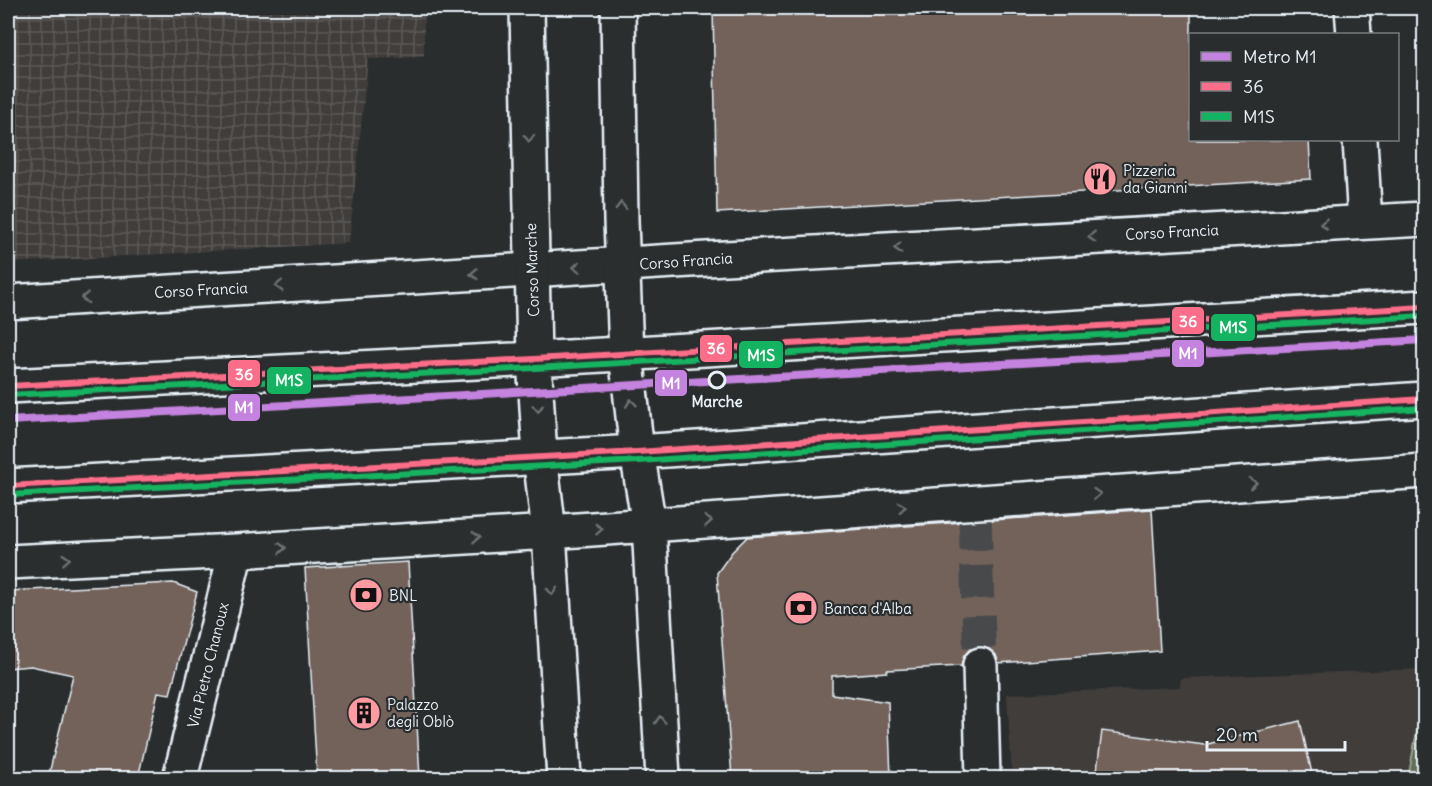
<svg xmlns="http://www.w3.org/2000/svg" width="1432" height="786" font-family="Delius,sans-serif">
	<style>
		.built { fill: #403d3b }
		.industrial { fill: url(#industrial-grid) }
		.park { fill: #636e56; stroke: #a6b0a7; stroke-width: 1.5 }
		.building { fill: #73625a; stroke: #e8f1f8; stroke-width: 1.5 }
		.lines { fill: none; stroke-linecap: round; stroke-linejoin: round }
		.street-tunnel { stroke: #464a4c; stroke-width: 33; stroke-dasharray: 33 16; stroke-linecap: butt }
		.street-casing { stroke: #e8f1f8; stroke-width: 38 }
		.primary-casing { stroke: #e8f1f8; stroke-width: 38 }
		.street { stroke: #2a2d2e; stroke-width: 33 }
		.primary { stroke: #2a2d2e; stroke-width: 33 }
		.bus-1-casing { stroke: #2a2d2e; stroke-width: 10 }
		.bus-2-casing { stroke: #2a2d2e; stroke-width: 10 }
		.bus-1 { stroke: #fb6d88; stroke-width: 6 }
		.bus-2 { stroke: #13b361; stroke-width: 6 }
		.metro-1-casing { stroke: #2a2d2e; stroke-width: 12 }
		.metro-1 { stroke: #c483df; stroke-width: 8 }
		.oneway { stroke: #6c7275 }
		.stop-dot { fill: #2a2d2e; stroke: #e8f1f8; stroke-width: 3 }
		.labels { text-anchor: middle; dominant-baseline: central; stroke-width: 4.5; stroke-linejoin: round; paint-order: stroke }
		.poi-label { font-size: 15px; fill: #e8f1f8; stroke: #2a2d2e; text-anchor: start }
		.street-label { font-size: 15px; fill: #e8f1f8; stroke: #2a2d2e }
		.stop-label { font-size: 15px; font-weight: bold; fill: #e8f1f8; stroke: #2a2d2e }
		.line-badge { stroke: #2a2d2e; stroke-width: 2 }
		.badge-label { font-size: 16px; text-anchor: middle; font-weight: bold; fill: #fff }
	</style>
	<defs>
		<pattern id="industrial-grid" width="8" height="8" patternUnits="userSpaceOnUse" patternTransform="scale(1.5)"><rect width="8" height="8" fill="#403d3b"/><path d="M0 4h8M4 0v8" fill="none" stroke="#5c5a58"/></pattern>
	</defs>
	<rect width="100%" height="100%" fill="#2a2d2e"/>
	<filter id="ink" filterUnits="userSpaceOnUse"><feTurbulence type="fractalNoise" baseFrequency=".0167" numOctaves="2"/><feDisplacementMap in="SourceGraphic" scale="12" xChannelSelector="R" yChannelSelector="G"/><feConvolveMatrix kernelMatrix="1 2 1 2 8 2 1 2 1" color-interpolation-filters="sRGB"/></filter>
	<g filter="url(#ink)">
		<!-- built -->
		<path class="built" d="M 1424,669 L 1424,696 L 1410,778 L 1012,778 L 1007,694 L 1180,687 L 1181,678 Z"/>
		<!-- industrial -->
		<path class="industrial" d="M 8,8 L 424,8 L 424,57 L 368,59 L 349,243 L 8,263 Z"/>
		<!-- park -->
		<path class="park" d="M 1419,510 L 1424,510 L 1424,595 Z
			M 1424,693 L 1424,778 L 1408,778 Z"/>
		<!-- building -->
		<path class="building" d="M 713,8 L 1191,8 L 1191,140 L 1309,140 L 1311,179 L 717,213 Z
			M 1152,509 L 1160,651 L 998,663 L 996,655 L 989,649 L 979,646 L 970,649 L 964,656 L 961,666 L 887,670 L 887,672 L 832,676 L 832,694 L 888,702 L 891,778 L 732,778 L 717,573 L 732,552 L 747,537 Z
			M 408,562 L 420,778 L 317,778 L 305,568 Z
			M 173,583 L 197,592 L 170,694 L 158,692 L 138,778 L 48,778 L 73,675 L 31,666 L 8,668 L 8,591 Z
			M 1300,721 L 1313,778 L 1096,778 L 1102,731 L 1204,745 Z"/>
		<g class="lines">
			<!-- street-tunnel -->
			<path class="street-tunnel" d="M 975,517 L 980,665"/>
			<!-- street casing -->
			<g class="street-casing">
				<path id="street" d="M 1352,8 L 1354,34
					M 1360,140 L 1365,222
					M 8,302 L 707,259 L 1424,219
					M 637,452 L 649,525 L 663,778
					M 540,456 L 549,532 L 564,778
					M 8,562 L 236,551 L 549,532 L 1424,471
					M 980,665 L 983,778
					M 180,778 L 236,551"/>
			</g>
			<!-- primary casing -->
			<g class="primary-casing">
				<path id="primary" d="M 527,8 L 534,359 L 540,456
					M 618,8 L 621,220 L 626,354 L 637,452
					M 8,386 L 534,359 L 1424,307
					M 8,486 L 637,452 L 1424,399"/>
			</g>
			<!-- street -->
			<use href="#street" class="street"/>
			<!-- primary -->
			<use href="#primary" class="primary"/>
			<!-- bus-1 casing -->
			<g class="bus-1-casing">
				<path id="bus-1" d="M 8,386 L 534,359 L 1424,307
					M 8,486 L 637,452 L 1424,399"/>
			</g>
			<!-- bus-2 casing -->
			<g class="bus-2-casing">
				<path id="bus-2" d="M 8,395 L 535,368 L 1424,316
					M 8,495 L 638,461 L 1424,408"/>
			</g>
			<!-- bus-1 -->
			<use href="#bus-1" class="bus-1"/>
			<!-- bus-2 -->
			<use href="#bus-2" class="bus-2"/>
			<!-- metro-1 casing -->
			<g class="metro-1-casing">
				<path id="metro-1" d="M 8,421 L 1424,340"/>
			</g>
			<!-- metro-1 -->
			<use href="#metro-1" class="metro-1"/>
		</g>
		<!-- one-way arrows -->
		<defs><path id="oneway-chevron" d="M-2-3.5L2.5 0L-2 3.5" fill="none" stroke-width="1.6" stroke-linecap="round" stroke-linejoin="round" transform="scale(1.5)"/></defs>
		<g class="oneway">
			<use href="#oneway-chevron" transform="translate(529 138) rotate(89)"/>
			<use href="#oneway-chevron" transform="translate(621 206) rotate(-91)"/>
			<use href="#oneway-chevron" transform="translate(1324 224) rotate(177)"/>
			<use href="#oneway-chevron" transform="translate(1092 237) rotate(177)"/>
			<use href="#oneway-chevron" transform="translate(898 248) rotate(177)"/>
			<use href="#oneway-chevron" transform="translate(577 267) rotate(177)"/>
			<use href="#oneway-chevron" transform="translate(474 274) rotate(176)"/>
			<use href="#oneway-chevron" transform="translate(279 286) rotate(177)"/>
			<use href="#oneway-chevron" transform="translate(85 298) rotate(177)"/>
			<use href="#oneway-chevron" transform="translate(631 403) rotate(-96)"/>
			<use href="#oneway-chevron" transform="translate(538 408) rotate(87)"/>
			<use href="#oneway-chevron" transform="translate(1253 483) rotate(-4)"/>
			<use href="#oneway-chevron" transform="translate(1097 494) rotate(-4)"/>
			<use href="#oneway-chevron" transform="translate(902 507) rotate(-4)"/>
			<use href="#oneway-chevron" transform="translate(708 521) rotate(-4)"/>
			<use href="#oneway-chevron" transform="translate(599 529) rotate(-4)"/>
			<use href="#oneway-chevron" transform="translate(476 537) rotate(-4)"/>
			<use href="#oneway-chevron" transform="translate(282 548) rotate(-3)"/>
			<use href="#oneway-chevron" transform="translate(66 559) rotate(-3)"/>
			<use href="#oneway-chevron" transform="translate(552 591) rotate(86)"/>
			<use href="#oneway-chevron" transform="translate(660 720) rotate(-93)"/>
		</g>
	</g>
	<!-- icons -->
	<defs>
		<g id="restaurant-disc" transform="scale(1.725)"><circle r="9.5" fill="#ff9aa2" stroke="#2a2d2e"/><path d="M-5-6h1v4h1v-4h1v4h1v-4h1v5L-1.5 .5V6h-2V.5L-5-1ZM5-6V6H3V1.5H1.5Q1.5-4 5-6Z" fill="#111"/></g>
		<g id="bank-disc" transform="scale(1.725)"><circle r="9.5" fill="#ff9aa2" stroke="#2a2d2e"/><path d="M-6-4H6V4H-6ZM0-2.3a2.3 2.3 0 1 0 0 4.6a2.3 2.3 0 1 0 0-4.6Z" fill="#111"/></g>
		<g id="building-disc" transform="scale(1.725)"><circle r="9.5" fill="#ff9aa2" stroke="#2a2d2e"/><path d="M-4-6H4V6H1V3H-1V6H-4ZM-2.5-4.3h1.7v1.8h-1.7ZM.8-4.3h1.7v1.8H.8ZM-2.5-1h1.7V.8h-1.7ZM.8-1h1.7V.8H.8Z" fill="#111"/></g>
	</defs>
	<g fill-rule="evenodd">
		<use href="#restaurant-disc" x="1100" y="179"/>
		<use href="#bank-disc" x="366" y="595"/>
		<use href="#bank-disc" x="801" y="608"/>
		<use href="#building-disc" x="364" y="713"/>
	</g>
	<!-- markers -->
	<circle class="stop-dot" cx="717" cy="380" r="8"/>
	<g class="labels">
		<!-- poi labels -->
		<g class="poi-label">
			<text x="1123" y="170">Pizzeria<tspan x="1123" dy="17">da Gianni</tspan></text>
			<text x="389" y="595">BNL</text>
			<text x="824" y="608">Banca d'Alba</text>
			<text x="387" y="704">Palazzo<tspan x="387" dy="17">degli Oblò</tspan></text>
		</g>
		<!-- street labels -->
		<g class="street-label">
			<text transform="translate(1172 232) rotate(-3)">Corso Francia</text>
			<text transform="translate(686 261) rotate(-4)">Corso Francia</text>
			<text transform="translate(532 270) rotate(-92)">Corso Marche</text>
			<text transform="translate(201 290) rotate(-3)">Corso Francia</text>
			<text transform="translate(208 665) rotate(-76)">Via Pietro Chanoux</text>
		</g>
		<!-- stop labels -->
		<g class="stop-label">
			<text x="717" y="401">Marche</text>
		</g>
	</g>
	<g class="line-badge">
		<rect x="1171" y="306" width="34" height="29" rx="6" fill="#fb6d88"/>
		<rect x="1210" y="313" width="46" height="29" rx="6" fill="#13b361"/>
		<rect x="699" y="334" width="34" height="29" rx="6" fill="#fb6d88"/>
		<rect x="1171" y="339" width="34" height="29" rx="6" fill="#c483df"/>
		<rect x="738" y="340" width="46" height="29" rx="6" fill="#13b361"/>
		<rect x="227" y="359" width="34" height="29" rx="6" fill="#fb6d88"/>
		<rect x="266" y="366" width="46" height="29" rx="6" fill="#13b361"/>
		<rect x="654" y="369" width="34" height="28" rx="6" fill="#c483df"/>
		<rect x="227" y="393" width="34" height="29" rx="6" fill="#c483df"/>
	</g>
	<g class="badge-label">
		<text x="1188" y="327">36</text>
		<text x="1233" y="333">M1S</text>
		<text x="716" y="354">36</text>
		<text x="1188" y="359">M1</text>
		<text x="761" y="361">M1S</text>
		<text x="244" y="380">36</text>
		<text x="289" y="386">M1S</text>
		<text x="671" y="389">M1</text>
		<text x="244" y="413">M1</text>
	</g>
	<!-- margin -->
	<rect width="1432" height="786" fill="none" stroke="#2a2d2e" stroke-width="30"/>
	<rect x="15" y="15" width="1402" height="756" fill="none" stroke="#e8f1f8" stroke-width="2" filter="url(#ink)"/>
	<!-- legend -->
	<rect x="1189" y="33" width="210" height="108" fill="#2a2d2e" stroke="#767b7f" stroke-width="1.5"/>
	<rect x="1201" y="52" width="30" height="9" fill="#c483df" stroke="#767b7f" stroke-width="1.5"/>
	<text x="1243" y="63" font-size="18" fill="#e8f1f8">Metro M1</text>
	<rect x="1201" y="82" width="30" height="9" fill="#fb6d88" stroke="#767b7f" stroke-width="1.5"/>
	<text x="1243" y="93" font-size="18" fill="#e8f1f8">36</text>
	<rect x="1201" y="112" width="30" height="9" fill="#13b361" stroke="#767b7f" stroke-width="1.5"/>
	<text x="1243" y="123" font-size="18" fill="#e8f1f8">M1S</text>
	<!-- scale -->
	<path d="M1207 741v9h138v-9" fill="none" stroke="#e8f1f8" stroke-width="3"/>
	<text x="1216" y="741" font-size="18" fill="#e8f1f8" stroke="#2a2d2e" stroke-width="4.5" paint-order="stroke">20 m</text>
</svg>
